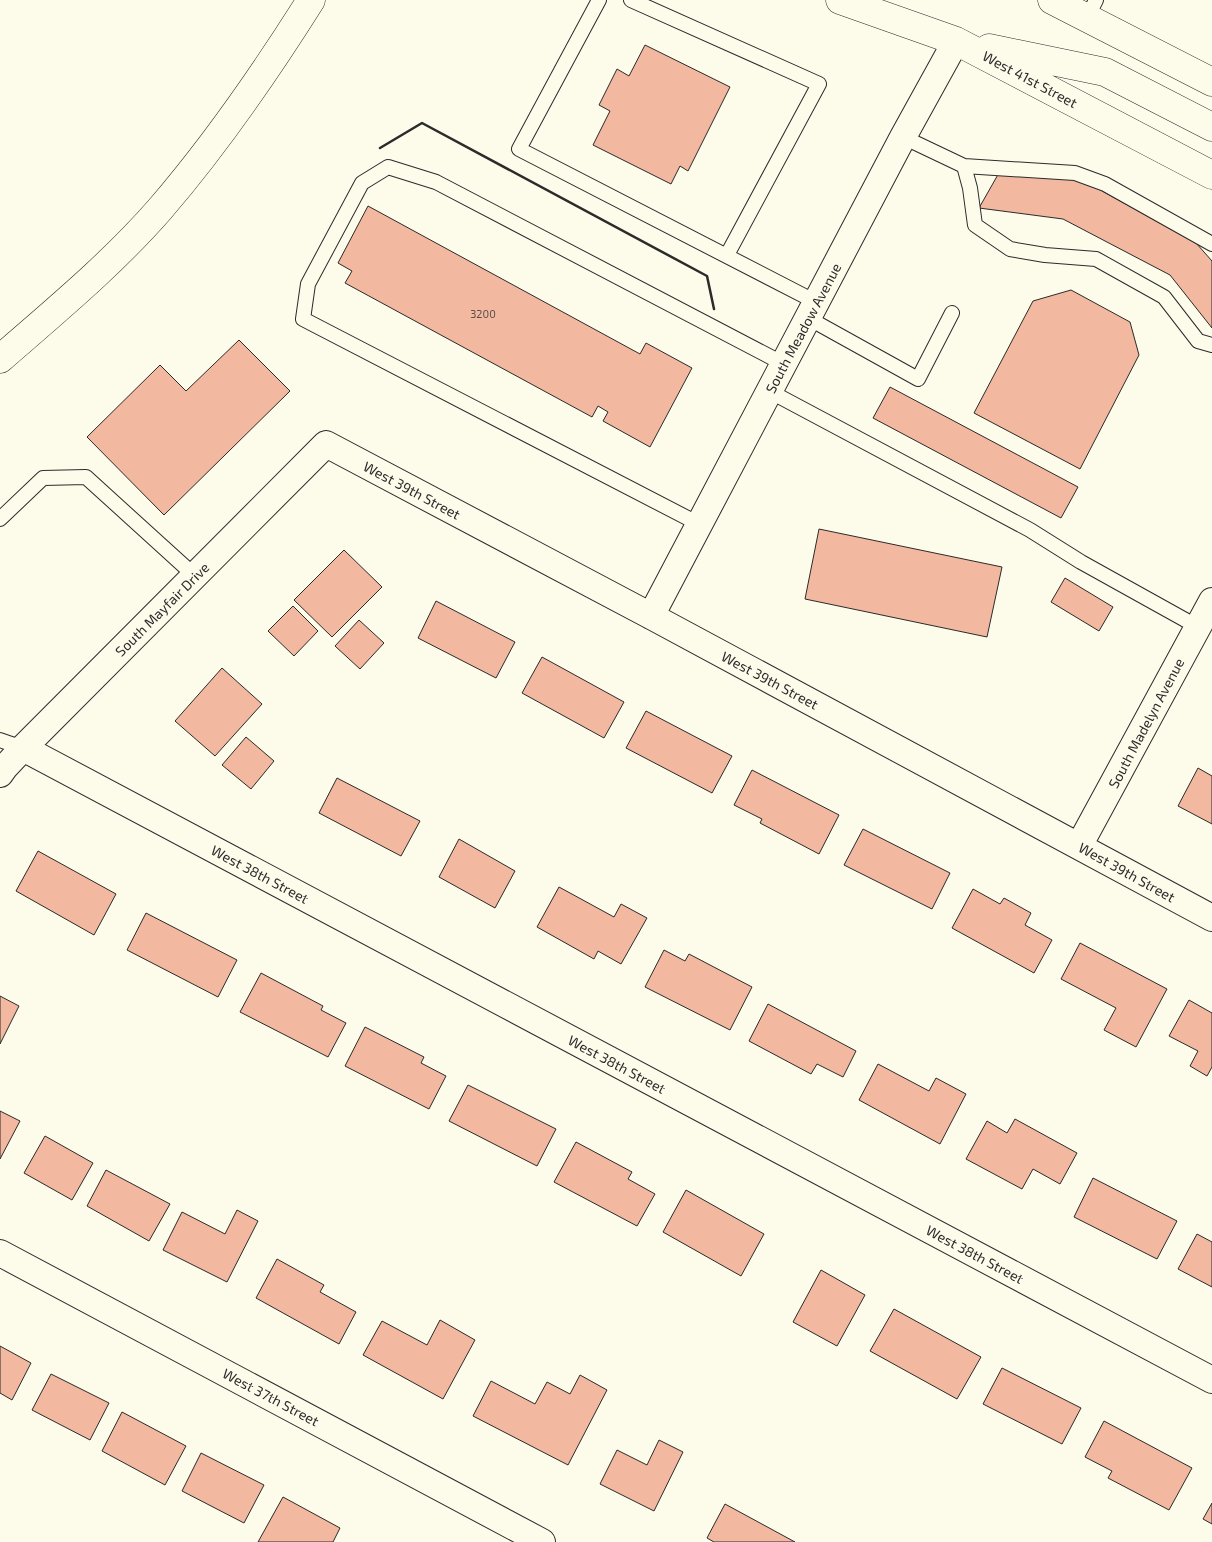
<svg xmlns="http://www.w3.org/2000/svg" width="1212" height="1542" font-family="'Exo 2',sans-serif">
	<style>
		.building { fill: #f2b8a0; stroke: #2b2b2b }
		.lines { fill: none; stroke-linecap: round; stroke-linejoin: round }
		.lane-casing { stroke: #2b2b2b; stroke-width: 16 }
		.street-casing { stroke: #2b2b2b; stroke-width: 28 }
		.secondary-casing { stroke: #2b2b2b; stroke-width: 29 }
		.highway-casing { stroke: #2b2b2b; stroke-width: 29 }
		.lane { stroke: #fdfbea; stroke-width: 14 }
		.street { stroke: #fdfbea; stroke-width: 26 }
		.secondary { stroke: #fdfbea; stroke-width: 28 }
		.highway { stroke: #fdfbea; stroke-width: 28 }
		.wall { stroke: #2b2b2b; stroke-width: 2.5 }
		.labels { text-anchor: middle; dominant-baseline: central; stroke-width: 4; stroke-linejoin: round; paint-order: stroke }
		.number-label { font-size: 11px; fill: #5d4e48 }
		.street-label { font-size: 14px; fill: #2b2b2b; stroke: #fdfbea }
	</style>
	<rect width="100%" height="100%" fill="#fdfbea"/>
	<!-- building -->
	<path class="building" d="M 645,45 L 730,87 L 688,171 L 680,166 L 671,184 L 593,145 L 610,111 L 599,105 L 617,69 L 629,76 Z
		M 1000,171 L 1077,177 L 1196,243 L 1212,261 L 1212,328 L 1170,275 L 1063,219 L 979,208 Z
		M 368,206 L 640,354 L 646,343 L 692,368 L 650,447 L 603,421 L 608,412 L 598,406 L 592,417 L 345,283 L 352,271 L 338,263 Z
		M 1071,290 L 1130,322 L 1139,355 L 1080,469 L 974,413 L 1033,301 Z
		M 239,340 L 290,391 L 164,515 L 87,437 L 160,365 L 186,391 Z
		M 890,387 L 1078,487 L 1061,518 L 873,418 Z
		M 819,529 L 1002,567 L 987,637 L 805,599 Z
		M 344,550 L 382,587 L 332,637 L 294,600 Z
		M 1065,578 L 1113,607 L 1099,631 L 1051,602 Z
		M 436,601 L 515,642 L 496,678 L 418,638 Z
		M 293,606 L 318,631 L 294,656 L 268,631 Z
		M 359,620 L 384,643 L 360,669 L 335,646 Z
		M 542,657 L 624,702 L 604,738 L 522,693 Z
		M 222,668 L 262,704 L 215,756 L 175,721 Z
		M 646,711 L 732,756 L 712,793 L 626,748 Z
		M 246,737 L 274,761 L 251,789 L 222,765 Z
		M 1198,768 L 1212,776 L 1212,824 L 1178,806 Z
		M 752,770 L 839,815 L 819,854 L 760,823 L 762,819 L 734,805 Z
		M 337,778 L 420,821 L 401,856 L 319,813 Z
		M 863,829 L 950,873 L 932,909 L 844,865 Z
		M 459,839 L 515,871 L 495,908 L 439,877 Z
		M 38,851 L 116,894 L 94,935 L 16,891 Z
		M 559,887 L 614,917 L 621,904 L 647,918 L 621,964 L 598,951 L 594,959 L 537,927 Z
		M 973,889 L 1000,904 L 1004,898 L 1031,913 L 1025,925 L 1052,940 L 1034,973 L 952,928 Z
		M 146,913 L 237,960 L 218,997 L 127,950 Z
		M 1080,943 L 1167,989 L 1136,1047 L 1104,1030 L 1116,1008 L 1061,979 Z
		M 664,950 L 685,961 L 689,954 L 752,987 L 730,1030 L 645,987 Z
		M 261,973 L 323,1006 L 321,1010 L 346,1023 L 328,1057 L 240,1012 Z
		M 0,996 L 19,1006 L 0,1044 Z
		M 1189,1000 L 1212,1013 L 1212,1067 L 1207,1076 L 1190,1066 L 1198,1051 L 1169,1036 Z
		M 768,1004 L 856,1051 L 843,1077 L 817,1064 L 811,1074 L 749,1041 Z
		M 365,1027 L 424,1057 L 421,1063 L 446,1076 L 429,1109 L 345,1066 Z
		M 878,1064 L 929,1091 L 936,1078 L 966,1094 L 940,1144 L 859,1100 Z
		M 468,1085 L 556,1129 L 537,1166 L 449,1121 Z
		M 0,1111 L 20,1121 L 0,1159 Z
		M 1015,1119 L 1077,1153 L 1060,1184 L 1033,1169 L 1022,1189 L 966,1159 L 987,1121 L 1007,1133 Z
		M 45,1136 L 93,1163 L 72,1200 L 24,1173 Z
		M 576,1142 L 632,1172 L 628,1179 L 655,1194 L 637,1226 L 554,1182 Z
		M 106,1170 L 170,1204 L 149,1241 L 87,1206 Z
		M 1093,1178 L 1177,1221 L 1157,1259 L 1074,1217 Z
		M 686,1190 L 764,1234 L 741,1276 L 663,1232 Z
		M 237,1210 L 258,1221 L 227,1282 L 163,1250 L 182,1212 L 225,1234 Z
		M 1197,1234 L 1212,1242 L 1212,1287 L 1178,1269 Z
		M 277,1259 L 324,1285 L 320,1292 L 356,1312 L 339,1344 L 256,1298 Z
		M 821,1270 L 865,1295 L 837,1346 L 793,1322 Z
		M 894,1309 L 981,1357 L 957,1399 L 870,1351 Z
		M 440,1320 L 475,1340 L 443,1399 L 363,1355 L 382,1321 L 427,1345 Z
		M 0,1346 L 31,1363 L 12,1400 L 0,1393 Z
		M 1002,1368 L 1081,1408 L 1062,1444 L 983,1404 Z
		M 51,1374 L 109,1403 L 90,1440 L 32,1410 Z
		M 580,1375 L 607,1390 L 568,1465 L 473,1416 L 491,1381 L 535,1404 L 547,1382 L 570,1394 Z
		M 122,1412 L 186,1446 L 165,1485 L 102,1451 Z
		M 1104,1421 L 1192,1468 L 1169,1510 L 1108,1478 L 1112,1471 L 1085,1457 Z
		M 659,1440 L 683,1452 L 654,1511 L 600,1484 L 617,1450 L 647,1465 Z
		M 201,1453 L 264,1485 L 244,1523 L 182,1491 Z
		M 283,1497 L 340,1528 L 333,1542 L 258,1542 Z
		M 1212,1503 L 1212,1524 L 1203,1519 Z
		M 725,1504 L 795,1542 L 714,1542 L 707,1538 Z"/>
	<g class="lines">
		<!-- lane casing -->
		<g class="lane-casing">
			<path id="lane" d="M 599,0 L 519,149 L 816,302
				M 631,0 L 819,84 L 727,255
				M 1087,18 L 1096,0
				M 903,137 L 964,166 L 970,188 L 975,225 L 1010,249 L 1045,255 L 1096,259 L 1164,297 L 1198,341 L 1212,345
				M 964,166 L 1075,173 L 1105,184 L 1212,244
				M 808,318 L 918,379 L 952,313
				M 769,391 L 1030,530 L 1081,562 L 1198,627
				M 0,519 L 43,478 L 86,477 L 195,576
				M 699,524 L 303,319 L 308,284 L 362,183 L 388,167 L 436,182 L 784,364
				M 0,740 L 23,748"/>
		</g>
		<!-- street casing -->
		<g class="street-casing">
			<path id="street" d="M 651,616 L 903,137 L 956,41
				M 23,748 L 1212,1380
				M 0,774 L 5,767 L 23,748 L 326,444 L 651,616 L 1212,918
				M 1079,846 L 1212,601
				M 0,1253 L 542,1542"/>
		</g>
		<!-- secondary casing -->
		<g class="secondary-casing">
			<path id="secondary" d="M 840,0 L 956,41 L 1212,175
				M 1052,0 L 1212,82
				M 989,48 L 1105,72 L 1212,127"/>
		</g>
		<!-- highway casing -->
		<g class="highway-casing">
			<path id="highway" d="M 0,359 C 55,311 112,264 160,209 C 216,144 265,73 311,0"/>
		</g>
		<!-- lane -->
		<use href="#lane" class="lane"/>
		<!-- street -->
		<use href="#street" class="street"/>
		<!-- secondary -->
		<use href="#secondary" class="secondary"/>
		<!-- highway -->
		<use href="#highway" class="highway"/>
		<!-- wall -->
		<path class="wall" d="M 380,148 L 422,123 L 707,276 L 714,309"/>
	</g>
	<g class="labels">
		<!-- number labels -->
		<g class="number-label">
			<text x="483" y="313">3200</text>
		</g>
		<!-- street labels -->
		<g class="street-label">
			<text transform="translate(1030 79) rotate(28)">West 41st Street</text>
			<text transform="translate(803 328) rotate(-62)">South Meadow Avenue</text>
			<text transform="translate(412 490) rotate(28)">West 39th Street</text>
			<text transform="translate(162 609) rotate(-45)">South Mayfair Drive</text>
			<text transform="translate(770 680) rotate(28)">West 39th Street</text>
			<text transform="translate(1146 723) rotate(-62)">South Madelyn Avenue</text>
			<text transform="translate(1127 872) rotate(29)">West 39th Street</text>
			<text transform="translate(260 874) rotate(28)">West 38th Street</text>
			<text transform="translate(617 1064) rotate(28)">West 38th Street</text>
			<text transform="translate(975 1254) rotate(28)">West 38th Street</text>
			<text transform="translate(271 1397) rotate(28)">West 37th Street</text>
		</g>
	</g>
</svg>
